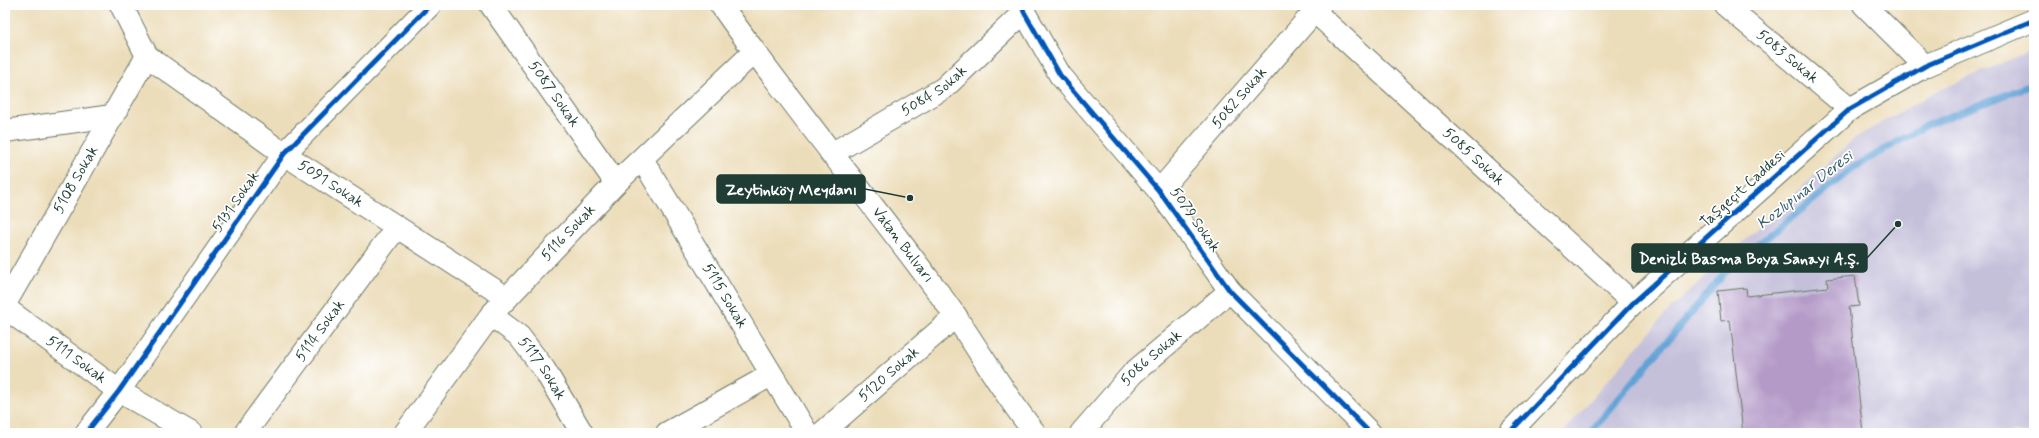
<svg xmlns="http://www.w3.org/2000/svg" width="2039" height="438" font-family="Mynerve,sans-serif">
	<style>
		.industrial { fill: #c5c0da }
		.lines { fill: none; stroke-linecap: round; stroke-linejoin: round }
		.stream { stroke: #61a2d5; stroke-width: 7 }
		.building { fill: #b39ac7 }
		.minor-casing { stroke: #677563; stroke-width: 24 }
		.major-casing { stroke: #677563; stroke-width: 24 }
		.minor { stroke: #fff; stroke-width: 22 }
		.major { stroke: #fff; stroke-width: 22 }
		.cycleway-casing { stroke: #fff; stroke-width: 8 }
		.cycleway { stroke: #0057b8; stroke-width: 5 }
		.labels { text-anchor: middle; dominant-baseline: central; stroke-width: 3.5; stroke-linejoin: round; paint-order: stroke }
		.street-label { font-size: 15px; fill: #1f3d34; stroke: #fff }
		.water-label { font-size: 16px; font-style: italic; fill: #36606c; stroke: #fff }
		.leader { fill: none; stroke: #1f3d34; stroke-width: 1.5 }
		.callout-dot { fill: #1f3d34; stroke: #fff; stroke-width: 1.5 }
		.callout { fill: #1f3d34; stroke: #1f3d34; stroke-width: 1.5 }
		.callout-label { font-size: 16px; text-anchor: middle; font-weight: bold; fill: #fff }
	</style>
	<rect width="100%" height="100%" fill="#fff"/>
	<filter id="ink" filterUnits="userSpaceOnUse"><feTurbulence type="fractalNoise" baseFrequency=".025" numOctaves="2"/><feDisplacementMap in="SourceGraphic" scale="8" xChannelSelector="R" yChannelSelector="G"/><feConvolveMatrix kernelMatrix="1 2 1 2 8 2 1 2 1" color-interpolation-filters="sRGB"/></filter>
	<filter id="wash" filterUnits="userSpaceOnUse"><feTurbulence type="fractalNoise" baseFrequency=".012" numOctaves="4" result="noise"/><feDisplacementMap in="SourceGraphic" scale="16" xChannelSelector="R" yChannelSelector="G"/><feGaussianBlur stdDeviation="0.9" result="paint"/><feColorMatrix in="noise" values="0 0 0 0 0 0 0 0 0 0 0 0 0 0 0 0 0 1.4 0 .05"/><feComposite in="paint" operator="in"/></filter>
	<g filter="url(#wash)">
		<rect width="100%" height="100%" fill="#ecddba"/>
		<!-- industrial -->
		<path class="industrial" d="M 2034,49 L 2034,433 L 1562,433 L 1669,310 L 1855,138 L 1933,93 Z"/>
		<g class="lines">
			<!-- stream -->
			<path class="stream" d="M 1590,433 L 1728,269 L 1854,167 L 1927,125 L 2034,84"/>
		</g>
		<g id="blocks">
			<!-- building -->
			<path class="building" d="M 1855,276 L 1859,306 L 1849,307 L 1863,433 L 1743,433 L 1730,320 L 1721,321 L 1718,291 L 1746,288 L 1747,296 L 1828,287 L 1827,279 Z"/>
		</g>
	</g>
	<g filter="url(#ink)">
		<use href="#blocks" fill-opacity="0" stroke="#677563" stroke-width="1"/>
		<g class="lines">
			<!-- minor casing -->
			<g class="minor-casing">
				<g id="minor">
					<path id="s1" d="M 121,5 L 147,56 L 284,154 L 507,298"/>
					<path id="s2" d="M 491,5 L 616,183"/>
					<path d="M 1022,5 L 1024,12 L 1060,75 L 1159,191 L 1230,291 L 1370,433"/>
					<path id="s3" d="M 1725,5 L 1850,109"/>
					<path d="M 1864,5 L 1925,66"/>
					<path id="s4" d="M 1314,11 L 1633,303"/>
					<path d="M 5,131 L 112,116"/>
					<path id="s5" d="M 831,154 L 944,88 L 1024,12"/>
					<path id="s6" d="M 642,159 L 807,433"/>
					<path id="s7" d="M 1159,191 L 1320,5"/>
					<path id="s8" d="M 5,304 L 147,56"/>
					<path id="s9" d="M 5,308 L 119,391 L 191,433"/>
					<path id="s10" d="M 491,315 L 519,336 L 544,369 L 582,433"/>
					<path d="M 86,433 L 119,391 L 284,154 L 430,5"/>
					<path id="s11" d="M 245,433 L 396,228"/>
					<path id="s12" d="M 405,433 L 491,315 L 507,298 L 616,183 L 754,52"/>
					<path d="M 667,433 L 771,375"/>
					<path id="s13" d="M 822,433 L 956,316"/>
					<path id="s14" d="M 1081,433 L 1133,373 L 1230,291"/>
					<path d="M 1509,433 L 1633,303 L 1850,109 L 1925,66 L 2034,20"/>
				</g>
			</g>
			<!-- major casing -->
			<g class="major-casing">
				<g id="major">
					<path id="s15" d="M 721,5 C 791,105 869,198 941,296 C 974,340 1000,390 1035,433"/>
				</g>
			</g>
			<!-- minor -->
			<use href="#minor" class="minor"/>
			<!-- major -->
			<use href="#major" class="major"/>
			<!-- cycleway casing -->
			<g class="cycleway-casing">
				<path id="cycleway" d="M 1022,5 L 1024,12 L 1060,75 L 1159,191 L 1230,291 L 1370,433
					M 86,433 L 119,391 L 284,154 L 430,5
					M 1509,433 L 1633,303 L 1850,109 L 1925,66 L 2034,20"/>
			</g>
			<!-- cycleway -->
			<use href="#cycleway" class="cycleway"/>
		</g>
	</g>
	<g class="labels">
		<!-- street labels -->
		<g class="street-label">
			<text stroke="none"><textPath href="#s3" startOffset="81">5083 Sokak</textPath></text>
			<text stroke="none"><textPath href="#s5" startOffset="121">5084 Sokak</textPath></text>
			<text stroke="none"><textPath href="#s2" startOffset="109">5087 Sokak</textPath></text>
			<text stroke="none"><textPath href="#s7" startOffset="123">5082 Sokak</textPath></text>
			<text stroke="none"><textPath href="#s4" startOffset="216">5085 Sokak</textPath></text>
			<text stroke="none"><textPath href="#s8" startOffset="143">5108 Sokak</textPath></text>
			<text stroke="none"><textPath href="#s1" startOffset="281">5091 Sokak</textPath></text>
			<text transform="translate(1743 189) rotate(-42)">Taşgeçit Caddesi</text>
			<text transform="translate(236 202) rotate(-55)">5131 Sokak</text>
			<text transform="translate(1195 220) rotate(55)">5079 Sokak</text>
			<text stroke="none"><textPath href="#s12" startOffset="259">5116 Sokak</textPath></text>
			<text stroke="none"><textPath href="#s15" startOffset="301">Vatan Bulvarı</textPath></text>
			<text stroke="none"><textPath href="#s6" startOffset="160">5115 Sokak</textPath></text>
			<text stroke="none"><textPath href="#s11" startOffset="127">5114 Sokak</textPath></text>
			<text stroke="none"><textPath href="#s14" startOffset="103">5086 Sokak</textPath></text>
			<text stroke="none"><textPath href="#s9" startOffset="88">5111 Sokak</textPath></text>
			<text stroke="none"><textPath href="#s10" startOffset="75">5117 Sokak</textPath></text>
			<text stroke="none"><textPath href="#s13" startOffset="89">5120 Sokak</textPath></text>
		</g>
		<!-- water labels -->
		<g class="water-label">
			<text transform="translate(1805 190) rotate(-38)">Kozlupınar Deresi</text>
		</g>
	</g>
	<!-- callouts -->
	<path class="leader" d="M910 198L865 189M1898 224L1867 258"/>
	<g class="callout-dot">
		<circle cx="910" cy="198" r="4"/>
		<circle cx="1898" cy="224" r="4"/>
	</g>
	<g class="callout">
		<rect x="717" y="175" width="148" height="28" rx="4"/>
		<rect x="1632" y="244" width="235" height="28" rx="4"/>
	</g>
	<g class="callout-label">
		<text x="791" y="195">Zeytinköy Meydanı</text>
		<text x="1749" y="264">Denizli Basma Boya Sanayi A.Ş.</text>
	</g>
	<!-- margin -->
	<rect width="2039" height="438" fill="none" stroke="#fff" stroke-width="20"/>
</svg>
